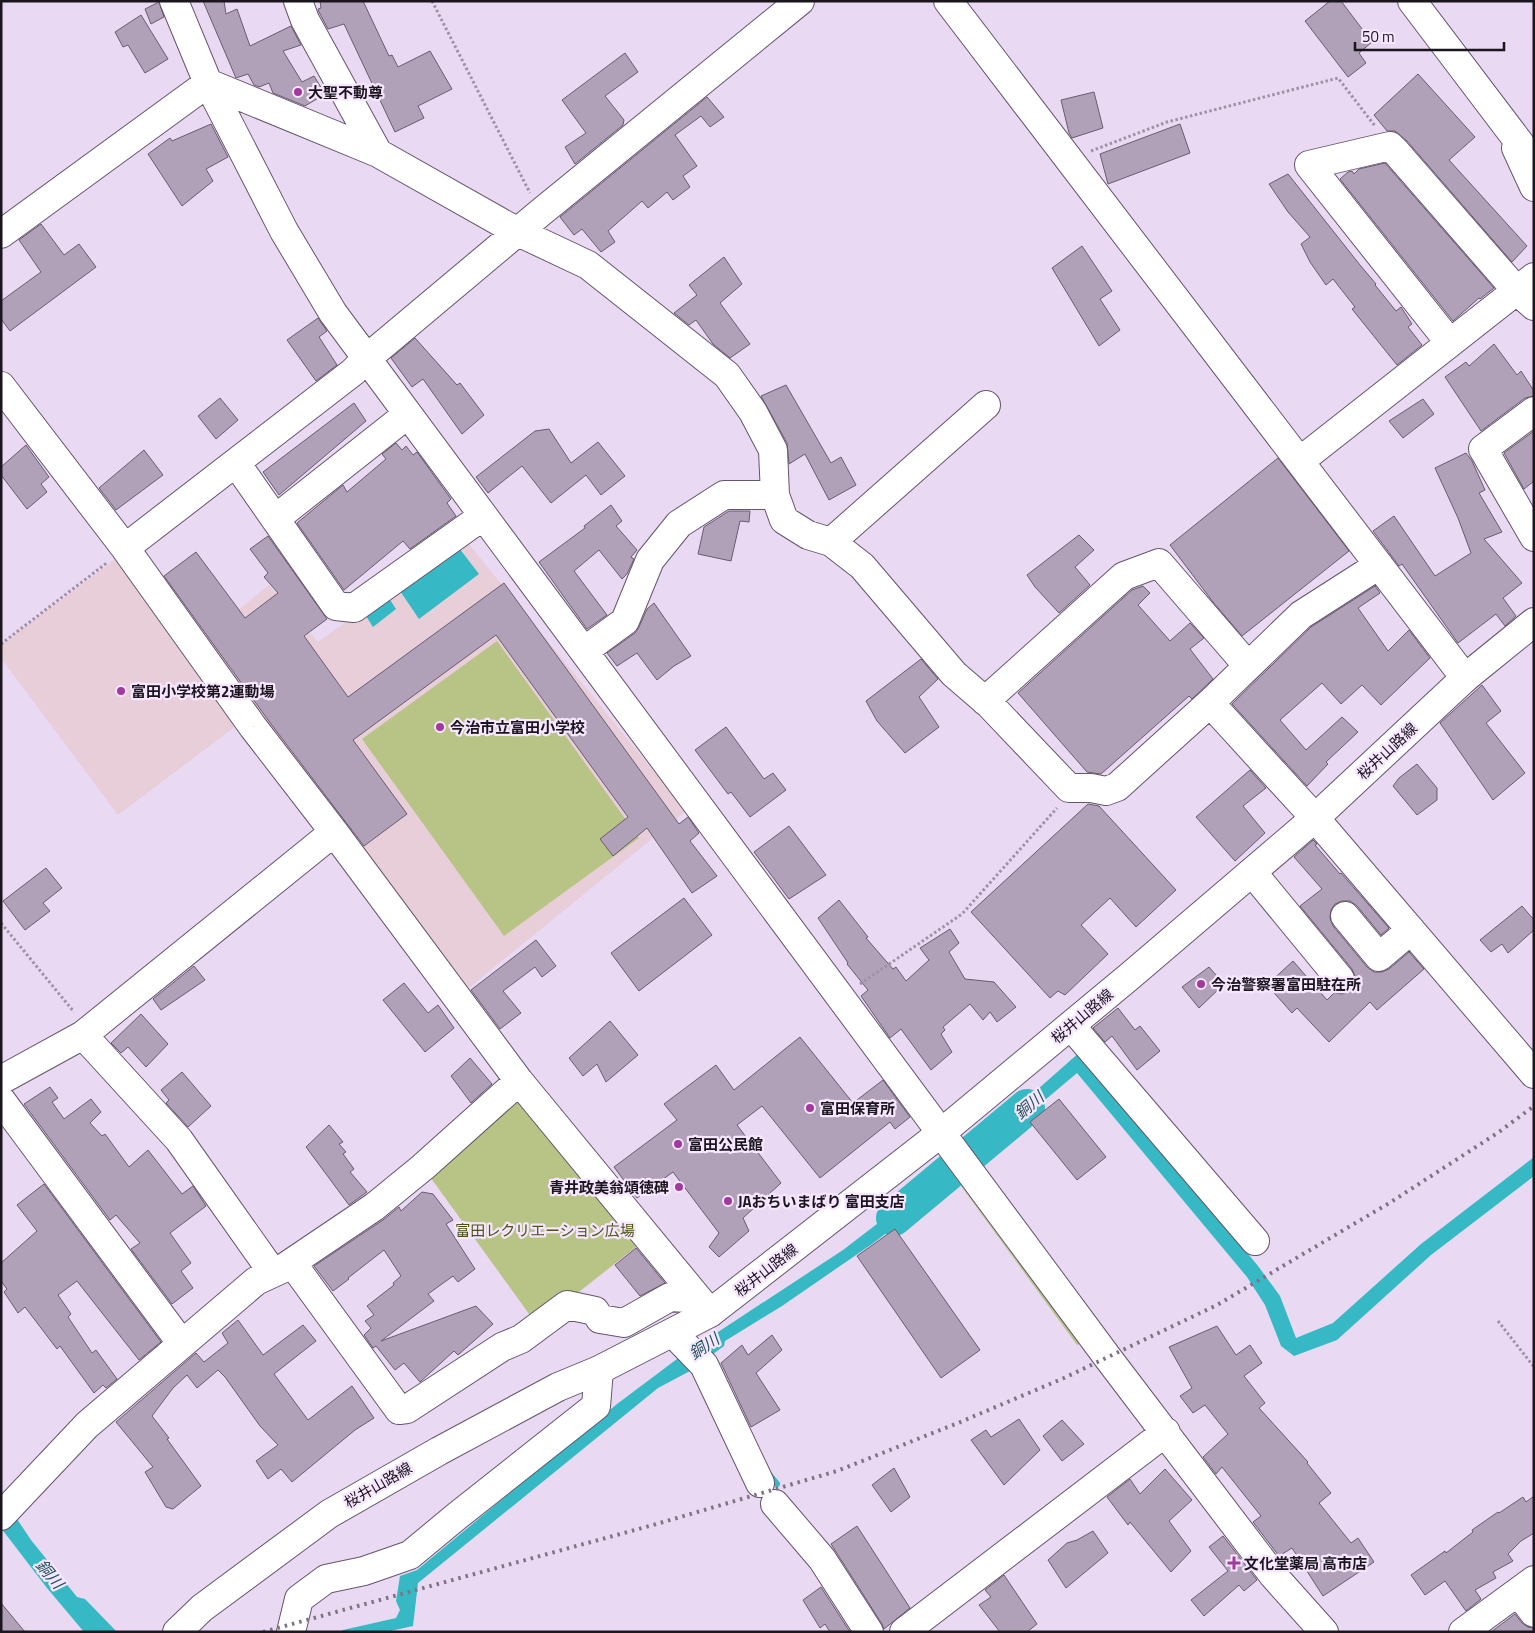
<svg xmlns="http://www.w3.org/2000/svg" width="1535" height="1633" font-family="'Titillium Web','Noto Sans JP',sans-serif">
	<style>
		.education { fill: #e7ced8 }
		.green { fill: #b8c486 }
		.water { fill: #36b9c4 }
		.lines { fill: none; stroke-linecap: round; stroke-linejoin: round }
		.stream { stroke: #36b9c4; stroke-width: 6 }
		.river { stroke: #36b9c4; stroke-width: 36 }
		.building { fill: #b0a1b8; stroke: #695c71 }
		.minor-casing { stroke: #64566b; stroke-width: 30 }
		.major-casing { stroke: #64566b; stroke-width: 30 }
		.path { stroke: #9e92a5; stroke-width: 3; stroke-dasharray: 2.5 2.5; stroke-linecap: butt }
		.minor { stroke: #fff; stroke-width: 28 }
		.major { stroke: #fff; stroke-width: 28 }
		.rail { stroke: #7e7484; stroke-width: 4; stroke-dasharray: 2.5 5; stroke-linecap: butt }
		.poi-dot { fill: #a2399c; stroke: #f6e6ff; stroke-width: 2 }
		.labels { text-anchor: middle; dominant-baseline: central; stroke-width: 4.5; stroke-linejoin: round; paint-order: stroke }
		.poi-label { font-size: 15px; font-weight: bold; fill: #1b151e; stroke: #f6e6ff; text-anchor: start }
		.street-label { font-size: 15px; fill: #1b151e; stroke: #f6e6ff }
		.park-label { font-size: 15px; fill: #4c5416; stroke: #f6e6ff }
		.water-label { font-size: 16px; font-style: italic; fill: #1e5358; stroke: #f6e6ff }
	</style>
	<rect width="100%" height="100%" fill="#e9d9f2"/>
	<!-- education -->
	<path class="education" d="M 463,537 L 686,811 L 460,995 L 201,640 L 269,585 L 318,642 Z
		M 117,558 L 240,723 L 118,815 L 1,658 L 1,645 Z"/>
	<!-- green -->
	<path class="green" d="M 497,641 L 639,838 L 504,936 L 362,739 Z
		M 521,1094 L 636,1247 L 537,1325 L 428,1174 Z
		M 962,1166 L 1091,1340 L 1077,1345 L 953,1175 Z"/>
	<!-- water -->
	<path class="water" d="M 459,548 L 479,574 L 419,619 L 400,591 Z
		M 389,598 L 396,609 L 373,627 L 366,616 Z
		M 1081,1051 L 1258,1266 L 1280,1296 L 1296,1338 L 1333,1323 L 1421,1244 L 1534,1157 L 1534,1176 L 1431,1255 L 1337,1340 L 1294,1356 L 1281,1346 L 1265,1305 L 1247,1277 L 1077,1073 L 993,1144 L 986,1135 Z
		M 929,1184 L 937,1195 L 872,1244 L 782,1306 L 725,1341 L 724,1346 L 690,1371 L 658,1388 L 418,1583 L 413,1626 L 386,1632 L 340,1632 L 343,1630 L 396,1618 L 400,1610 L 396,1601 L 400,1576 L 417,1570 L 617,1404 L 709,1335 L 712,1336 L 843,1250 Z
		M 13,1513 L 31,1540 L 77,1597 L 85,1599 L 117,1632 L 84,1632 L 47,1588 L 1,1528 Z"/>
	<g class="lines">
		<!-- stream -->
		<path class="stream" d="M 768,1473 L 777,1484"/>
		<!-- river -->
		<path class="river" d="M 894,1218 L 1027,1107"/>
	</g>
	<!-- building -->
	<path class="building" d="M 203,1 L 224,1 L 226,14 L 237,9 L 250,46 L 291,26 L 301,45 L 283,51 L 302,82 L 314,76 L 325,94 L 305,106 L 273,93 L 269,83 L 259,87 L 254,85 L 248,74 L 236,78 Z
		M 320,1 L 363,1 L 389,56 L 392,55 L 398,67 L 430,51 L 452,89 L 418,106 L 424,118 L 395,132 L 344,24 L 328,29 L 319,12 L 318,9 L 321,8 Z
		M 1330,1 L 1341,1 L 1372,42 L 1359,53 L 1366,63 L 1348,77 L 1305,21 Z
		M 159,2 L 164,17 L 151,24 L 145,9 Z
		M 141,15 L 168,59 L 145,73 L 128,45 L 123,47 L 115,32 Z
		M 625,53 L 638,72 L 605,96 L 624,120 L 623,125 L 575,164 L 565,147 L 586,133 L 562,100 Z
		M 1418,74 L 1475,137 L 1449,160 L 1527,246 L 1512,262 L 1407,141 L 1395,131 L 1387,131 L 1374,115 Z
		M 1094,92 L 1103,128 L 1072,138 L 1069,133 L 1061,100 Z
		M 707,97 L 724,117 L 710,127 L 701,116 L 675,135 L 697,166 L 683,176 L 690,187 L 673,200 L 667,192 L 648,208 L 642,201 L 608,231 L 615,242 L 601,252 L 582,229 L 574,235 L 560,217 Z
		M 211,124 L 228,157 L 206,169 L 213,181 L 182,206 L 148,154 L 170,138 L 172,141 Z
		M 1180,124 L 1190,153 L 1108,184 L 1100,154 Z
		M 1385,163 L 1494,288 L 1480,299 L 1479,298 L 1453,321 L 1340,179 L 1348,172 L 1352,171 L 1354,174 L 1359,169 Z
		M 1288,174 L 1360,265 L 1376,284 L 1375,285 L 1396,311 L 1401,307 L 1412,324 L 1408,327 L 1422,345 L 1397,365 L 1352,309 L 1355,307 L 1333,279 L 1326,285 L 1310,262 L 1301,244 L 1310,237 L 1288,212 L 1269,184 Z
		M 41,224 L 64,255 L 79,244 L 96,267 L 10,331 L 1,319 L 1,301 L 41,272 L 19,240 Z
		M 1082,246 L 1112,291 L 1100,299 L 1120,330 L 1099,346 L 1052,268 Z
		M 724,257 L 742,284 L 720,303 L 750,344 L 730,358 L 713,344 L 696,320 L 689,325 L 674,313 L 697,295 L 689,285 Z
		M 318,318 L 327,331 L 319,337 L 337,365 L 316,381 L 287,340 Z
		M 415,338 L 457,385 L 460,383 L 484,415 L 462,434 L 423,379 L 412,387 L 391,358 Z
		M 1494,344 L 1517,375 L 1521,371 L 1534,391 L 1534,396 L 1525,398 L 1481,431 L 1445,377 L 1466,362 L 1469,366 Z
		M 786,385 L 831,463 L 841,457 L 856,485 L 829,500 L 805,454 L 789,464 L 787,443 L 761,396 Z
		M 220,398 L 238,420 L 216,439 L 198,416 Z
		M 1423,399 L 1434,414 L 1403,438 L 1389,421 Z
		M 354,403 L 366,421 L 279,495 L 263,472 Z
		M 549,429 L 571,463 L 598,442 L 625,476 L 601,495 L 586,475 L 551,503 L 522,466 L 488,493 L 476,477 L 535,431 Z
		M 1534,431 L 1534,481 L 1524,489 L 1504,453 Z
		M 396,443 L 402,450 L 406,446 L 413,455 L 417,452 L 451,499 L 447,503 L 456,516 L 410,549 L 403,541 L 344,590 L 297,523 L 343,485 L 347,492 L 386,459 L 382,454 Z
		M 26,445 L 49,477 L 41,484 L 47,492 L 27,509 L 1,475 L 1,467 Z
		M 144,450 L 163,475 L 116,510 L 99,488 Z
		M 1466,453 L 1472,461 L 1485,490 L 1479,493 L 1502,532 L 1484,539 L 1522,583 L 1503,598 L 1516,616 L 1505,626 L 1496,614 L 1458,643 L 1402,564 L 1399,566 L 1373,531 L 1394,516 L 1435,576 L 1471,553 L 1458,518 L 1435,468 Z
		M 1278,458 L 1349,551 L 1242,636 L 1213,602 L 1170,545 Z
		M 611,505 L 622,521 L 616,526 L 637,550 L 631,557 L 634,559 L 627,574 L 622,579 L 599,550 L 574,571 L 607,615 L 587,629 L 539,562 L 585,528 L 584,526 Z
		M 729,511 L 750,511 L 749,522 L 740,521 L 731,561 L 698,554 L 704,527 Z
		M 1079,535 L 1094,550 L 1075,567 L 1090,585 L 1059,613 L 1035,587 L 1027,575 Z
		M 268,536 L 327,619 L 304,636 L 348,697 L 504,583 L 679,824 L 688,817 L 699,833 L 690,841 L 717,876 L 692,893 L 647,828 L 613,856 L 600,839 L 628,817 L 496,635 L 353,740 L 407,814 L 364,846 L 271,724 L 164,576 L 196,552 L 245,618 L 278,593 L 264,577 L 268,573 L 250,549 Z
		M 1143,586 L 1150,593 L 1138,605 L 1170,641 L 1190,623 L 1204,638 L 1190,649 L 1213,679 L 1192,699 L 1189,696 L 1101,774 L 1087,772 L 1018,693 L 1132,590 Z
		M 1375,586 L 1380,593 L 1358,608 L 1388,651 L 1409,630 L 1430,658 L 1381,705 L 1362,685 L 1341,704 L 1322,683 L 1280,720 L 1306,750 L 1342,717 L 1358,732 L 1326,762 L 1328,764 L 1307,786 L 1232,704 L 1311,627 Z
		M 654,603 L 691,656 L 674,666 L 657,680 L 637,653 L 617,666 L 607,653 L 635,633 L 639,627 L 647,609 Z
		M 921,659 L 938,679 L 919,697 L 939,727 L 905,753 L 877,721 L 866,701 Z
		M 1482,685 L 1501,711 L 1486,723 L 1525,773 L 1493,800 L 1440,723 Z
		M 726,727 L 764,779 L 773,773 L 786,790 L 750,817 L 731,792 L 728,794 L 695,750 Z
		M 1417,764 L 1437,788 L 1437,800 L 1417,815 L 1393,786 L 1399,778 Z
		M 1250,770 L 1266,788 L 1243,806 L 1265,833 L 1235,861 L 1196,817 Z
		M 1088,804 L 1099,806 L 1176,890 L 1136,927 L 1110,898 L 1081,925 L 1108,954 L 1065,995 L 1058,991 L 1050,998 L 971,912 Z
		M 789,826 L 826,875 L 789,899 L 754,852 Z
		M 1313,840 L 1317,844 L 1315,845 L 1340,874 L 1341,873 L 1389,928 L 1381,935 L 1357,906 L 1350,901 L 1342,901 L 1335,904 L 1331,910 L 1330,918 L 1333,926 L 1367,967 L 1374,972 L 1382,972 L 1389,969 L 1409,952 L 1424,969 L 1377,1010 L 1370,1002 L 1329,1042 L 1297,1008 L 1292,1013 L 1267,985 L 1293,961 L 1327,1000 L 1334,993 L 1342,994 L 1350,991 L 1355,984 L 1355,976 L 1352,969 L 1300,906 L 1322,889 L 1294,857 Z
		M 46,868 L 62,888 L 43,903 L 50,911 L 25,930 L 3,901 Z
		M 684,898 L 712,935 L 639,991 L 611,953 Z
		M 839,900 L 868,937 L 866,938 L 893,969 L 896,967 L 906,981 L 929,960 L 920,948 L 950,929 L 959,943 L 949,952 L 965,979 L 994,982 L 1016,1007 L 997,1022 L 990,1012 L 983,1020 L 970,1004 L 943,1027 L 945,1030 L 941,1034 L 952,1052 L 931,1070 L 901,1029 L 890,1038 L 861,996 L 868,990 L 847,964 L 848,963 L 818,918 Z
		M 1522,906 L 1534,920 L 1534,930 L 1508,953 L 1502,944 L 1491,952 L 1480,940 Z
		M 536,940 L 556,966 L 542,977 L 535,967 L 503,991 L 521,1013 L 500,1029 L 471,990 Z
		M 194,966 L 205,980 L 161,1010 L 153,999 Z
		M 1209,967 L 1224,984 L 1199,1008 L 1182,987 Z
		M 404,983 L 428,1013 L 438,1005 L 454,1028 L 425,1052 L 383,1000 Z
		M 1118,1008 L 1135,1030 L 1140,1026 L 1160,1051 L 1137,1070 L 1112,1036 L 1105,1042 L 1093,1028 Z
		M 141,1014 L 168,1044 L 146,1067 L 128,1047 L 121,1053 L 111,1043 Z
		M 610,1021 L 638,1055 L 606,1082 L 597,1064 L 583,1076 L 569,1058 Z
		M 800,1037 L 853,1103 L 883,1080 L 910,1117 L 895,1129 L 890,1122 L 820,1178 L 762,1106 L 737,1125 L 781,1183 L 743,1218 L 749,1231 L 719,1257 L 709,1247 L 719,1233 L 673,1172 L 637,1198 L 614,1167 L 677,1120 L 664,1104 L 716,1065 L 734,1090 Z
		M 470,1058 L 492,1084 L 471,1103 L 451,1076 Z
		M 182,1072 L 211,1106 L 188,1127 L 166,1103 L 169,1100 L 161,1090 Z
		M 50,1087 L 58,1098 L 52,1102 L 64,1119 L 91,1099 L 101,1112 L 90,1123 L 102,1136 L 105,1134 L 129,1167 L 148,1150 L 182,1194 L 193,1186 L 206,1206 L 170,1233 L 191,1263 L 181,1271 L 193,1288 L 172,1304 L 131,1249 L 140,1243 L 116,1215 L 110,1220 L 24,1104 Z
		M 1059,1099 L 1106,1157 L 1077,1180 L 1030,1122 Z
		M 329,1125 L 343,1142 L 339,1144 L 346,1152 L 343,1154 L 354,1169 L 350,1172 L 367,1192 L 349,1205 L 306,1147 Z
		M 44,1184 L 161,1342 L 139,1360 L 77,1281 L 58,1295 L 71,1314 L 68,1317 L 92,1353 L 96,1350 L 117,1379 L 106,1388 L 103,1385 L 94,1393 L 60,1346 L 57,1349 L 25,1307 L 18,1313 L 4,1292 L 7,1289 L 1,1281 L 1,1263 L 37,1231 L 17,1205 Z
		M 422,1192 L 433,1194 L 453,1220 L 446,1224 L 475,1269 L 458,1282 L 453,1276 L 428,1294 L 434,1301 L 381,1341 L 476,1306 L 493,1324 L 458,1355 L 454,1351 L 420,1382 L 404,1363 L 395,1370 L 376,1346 L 373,1348 L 364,1335 L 371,1328 L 365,1321 L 374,1315 L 367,1306 L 394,1285 L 393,1283 L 401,1276 L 384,1250 L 348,1278 L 349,1279 L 333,1291 L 314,1266 L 383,1220 L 399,1207 L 401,1211 Z
		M 895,1229 L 980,1350 L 941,1378 L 857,1256 Z
		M 636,1248 L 665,1283 L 640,1296 L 615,1265 Z
		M 238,1320 L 263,1355 L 303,1325 L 316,1341 L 274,1374 L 308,1420 L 352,1386 L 374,1418 L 355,1430 L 292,1482 L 281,1469 L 268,1479 L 256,1461 L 278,1445 L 260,1426 L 225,1377 L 218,1370 L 197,1388 L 187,1375 L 173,1388 L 152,1416 L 169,1438 L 167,1439 L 201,1486 L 173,1509 L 166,1507 L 145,1472 L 153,1467 L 116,1422 L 196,1353 L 204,1362 L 228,1343 L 222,1333 Z
		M 1217,1326 L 1236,1355 L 1250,1345 L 1262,1363 L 1244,1376 L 1265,1403 L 1259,1408 L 1308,1462 L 1307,1463 L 1331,1493 L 1319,1503 L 1351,1543 L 1358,1538 L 1374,1562 L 1323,1596 L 1292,1548 L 1279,1556 L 1253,1522 L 1261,1516 L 1222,1467 L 1216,1474 L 1203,1457 L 1228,1434 L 1205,1405 L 1193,1413 L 1180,1396 L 1192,1388 L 1169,1347 Z
		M 772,1335 L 782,1350 L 756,1373 L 780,1410 L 751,1427 L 721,1363 L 742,1345 L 748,1355 Z
		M 1019,1419 L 1040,1450 L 1004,1485 L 971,1440 L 986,1430 L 991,1437 Z
		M 1062,1420 L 1084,1444 L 1062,1461 L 1043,1436 Z
		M 894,1468 L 910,1497 L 891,1512 L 872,1485 Z
		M 1165,1469 L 1192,1500 L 1169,1521 L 1191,1551 L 1171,1572 L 1130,1522 L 1128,1525 L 1107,1497 L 1130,1479 L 1140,1494 Z
		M 1534,1496 L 1534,1533 L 1521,1541 L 1508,1554 L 1513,1561 L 1493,1572 L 1496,1578 L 1475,1590 L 1481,1599 L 1466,1611 L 1445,1581 L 1425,1595 L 1411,1575 L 1445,1551 L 1446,1553 L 1473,1532 L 1472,1530 L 1498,1512 L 1499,1513 L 1523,1497 L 1526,1502 Z
		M 857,1526 L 910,1608 L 884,1629 L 882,1624 L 831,1544 Z
		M 1093,1531 L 1108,1553 L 1066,1588 L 1048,1560 L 1067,1543 L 1077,1540 Z
		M 1223,1536 L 1257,1580 L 1244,1591 L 1239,1585 L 1204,1616 L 1191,1600 L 1228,1571 L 1209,1547 Z
		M 1004,1575 L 1037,1624 L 1027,1632 L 1000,1632 L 979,1605 L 991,1597 L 985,1590 Z
		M 821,1587 L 850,1632 L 830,1632 L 825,1624 L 820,1628 L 803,1600 Z
		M 1,1603 L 25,1632 L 1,1632 Z
		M 1515,1614 L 1522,1623 L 1528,1627 L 1533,1628 L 1534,1632 L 1491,1632 Z"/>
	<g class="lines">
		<!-- minor casing -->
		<g class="minor-casing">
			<path id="minor" d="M 174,1 L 208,83 L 284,231 L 333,313 L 1108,1358 L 1273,1575 L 1324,1632
				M 298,1 L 305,20 L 378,153
				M 948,1 L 1465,678
				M 1412,1 L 1534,162
				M 208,83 L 378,153 L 518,232 L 588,265 L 727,375 L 753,412 L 773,450 L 775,495 L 784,520 L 808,535 L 831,542 L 862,566 L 954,674 L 990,705 L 1069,788 L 1091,788 L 1106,791 L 1117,787 L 1210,703 L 1301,615 L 1379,565
				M 1516,148 L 1534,187
				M 1,234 L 208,83
				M 1450,343 L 1309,165 L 1390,146 L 1396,152 L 1517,291 L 1534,306
				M 1,386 L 125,548 L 253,727 L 334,832 L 519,1081 L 710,1313
				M 1534,411 L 1483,449 L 1534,537
				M 1300,461 L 1534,277
				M 236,463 L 336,606 L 354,608 L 483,516
				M 275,519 L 408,414
				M 831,542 L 986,405
				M 125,548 L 353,372 L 366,359 L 540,213 L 800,1
				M 584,651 L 625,621 L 650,560 L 679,524 L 724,495 L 775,495
				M 985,701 L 1124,576 L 1159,563 L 1248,666
				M 1210,703 L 1315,818 L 1534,1074
				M 1252,872 L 1340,979
				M 1345,916 L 1379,957 L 1411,930
				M 1071,1026 L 1255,1241
				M 83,1035 L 179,1140 L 273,1273
				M 1,1080 L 83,1035 L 334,832
				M 1,1100 L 182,1344
				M 292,1263 L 399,1410 L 407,1409 L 502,1347 L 521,1339 L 567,1305 L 595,1311 L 600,1319 L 624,1323 L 670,1297 L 687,1298 L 701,1316
				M 673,1333 L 704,1365 L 760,1483
				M 775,1504 L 822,1559 L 869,1632
				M 1,1516 L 87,1425 L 256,1281 L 282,1269 L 374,1207 L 423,1167 L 519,1081
				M 1518,1592 L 1534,1613
				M 904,1632 L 1166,1432
				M 1463,1632 L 1534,1580"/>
		</g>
		<!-- major casing -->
		<g class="major-casing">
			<path id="major" d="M 177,1632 L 202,1608 L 329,1514 L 439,1451 L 558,1387 L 599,1370 L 710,1313 L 941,1133 L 1130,976 L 1315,818 L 1465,678 L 1534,622
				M 291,1632 L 299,1599 L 326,1579 L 364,1571 L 410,1555 L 457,1516 L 596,1406 L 599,1370"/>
		</g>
		<!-- path -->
		<path class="path" d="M 432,1 L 530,193
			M 1091,151 L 1167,122 L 1338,78 L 1375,126
			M 1,644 L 108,562
			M 1,923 L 74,1012
			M 860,984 L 962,914 L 1057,808
			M 1498,1321 L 1534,1367"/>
		<!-- minor -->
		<use href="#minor" class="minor"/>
		<!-- major -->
		<use href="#major" class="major"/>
		<!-- rail -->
		<path class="rail" d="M 263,1632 L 653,1525 L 837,1471 L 958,1423 L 1064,1378 L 1217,1305 L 1391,1202 L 1499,1132 L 1534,1106"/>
	</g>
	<!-- markers -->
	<g class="poi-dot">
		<circle cx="298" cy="92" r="5"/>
		<circle cx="121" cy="691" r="5"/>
		<circle cx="440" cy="727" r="5"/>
		<circle cx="1201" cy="984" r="5"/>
		<circle cx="810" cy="1108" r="5"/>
		<circle cx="678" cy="1144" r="5"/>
		<circle cx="679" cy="1187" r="5"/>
		<circle cx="728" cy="1201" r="5"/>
		<path d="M1231.5 1555.5h5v5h5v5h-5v5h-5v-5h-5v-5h5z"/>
	</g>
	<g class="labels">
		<!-- poi labels -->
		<g class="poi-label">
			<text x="308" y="92">大聖不動尊</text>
			<text x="131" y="691">富田小学校第2運動場</text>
			<text x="450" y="727">今治市立富田小学校</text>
			<text x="1211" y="984">今治警察署富田駐在所</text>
			<text x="820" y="1108">富田保育所</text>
			<text x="688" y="1144">富田公民館</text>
			<text x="669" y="1187" text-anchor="end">青井政美翁頌徳碑</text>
			<text x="738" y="1201">JAおちいまばり 富田支店</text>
			<text x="1244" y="1563">文化堂薬局 高市店</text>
		</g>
		<!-- street labels -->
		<g class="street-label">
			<text transform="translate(1387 751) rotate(-43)">桜井山路線</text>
			<text transform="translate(1082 1016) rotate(-40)">桜井山路線</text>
			<text transform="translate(766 1270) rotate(-38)">桜井山路線</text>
			<text transform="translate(378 1485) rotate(-30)">桜井山路線</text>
		</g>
		<!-- park labels -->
		<g class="park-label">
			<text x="545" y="1230">富田レクリエーション広場</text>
		</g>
		<!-- water labels -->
		<g class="water-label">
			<text transform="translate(1029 1105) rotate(-40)">銅川</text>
			<text transform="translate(704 1346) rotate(-34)">銅川</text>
			<text transform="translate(50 1574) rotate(50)">銅川</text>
		</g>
	</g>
	<!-- border -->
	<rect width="1535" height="1633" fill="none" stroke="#1b151e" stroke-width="5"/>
	<!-- scale -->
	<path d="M1355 42v8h149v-8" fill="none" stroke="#1b151e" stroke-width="2.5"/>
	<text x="1362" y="42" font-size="15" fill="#1b151e" stroke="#f6e6ff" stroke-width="4" paint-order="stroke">50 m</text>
</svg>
